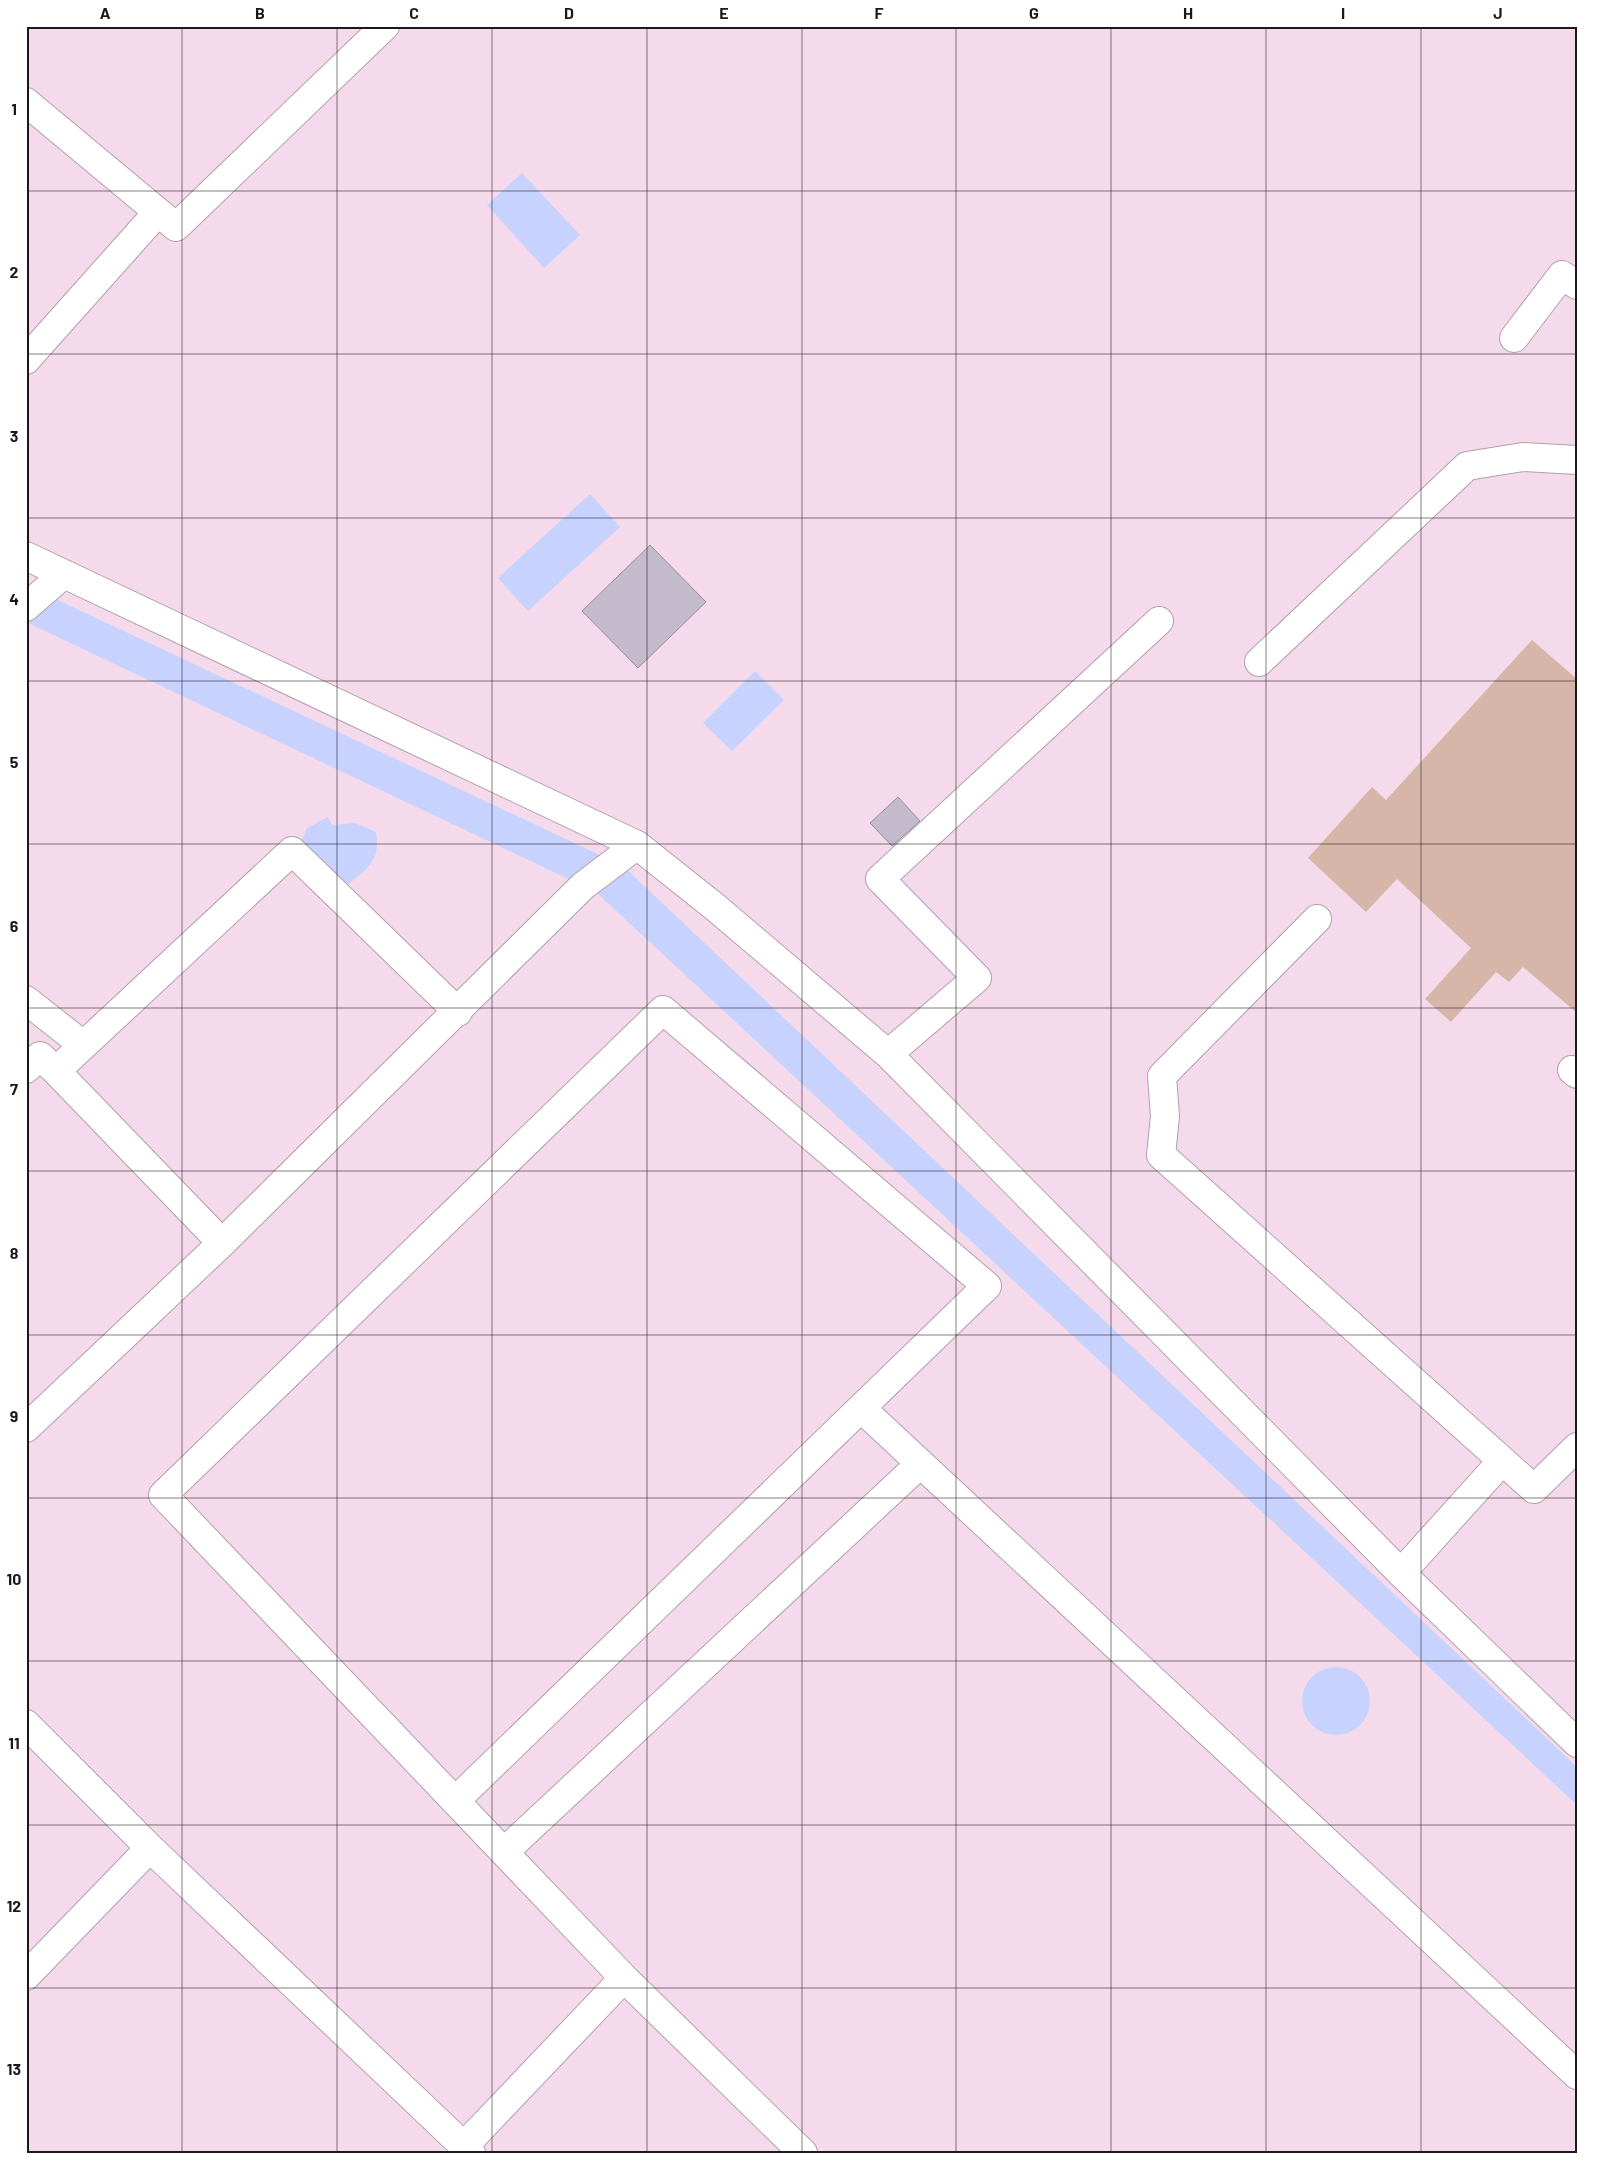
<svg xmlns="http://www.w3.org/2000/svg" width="1603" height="2179" font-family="Barlow,sans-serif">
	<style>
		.built { fill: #f4daeb }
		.green { fill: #d6b6a9 }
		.water { fill: #c7d2fe }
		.building { fill: #c3bbcc; stroke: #968f9f }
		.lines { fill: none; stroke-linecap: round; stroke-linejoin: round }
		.minor-casing { stroke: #b1a0ab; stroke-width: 30 }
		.minor { stroke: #fff; stroke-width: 28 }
		.grid { fill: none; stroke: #1d171b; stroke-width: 1; stroke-opacity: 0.55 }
		.neatline { fill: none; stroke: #1d171b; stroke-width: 2 }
		.grid-label { font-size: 16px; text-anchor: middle; font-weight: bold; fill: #1d171b }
	</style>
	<rect width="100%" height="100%" fill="#fce9f5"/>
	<!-- built -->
	<path class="built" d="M 26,26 L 1577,26 L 1577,2153 L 26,2153 Z"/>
	<!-- green -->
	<path class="green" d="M 1532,640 L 1577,679 L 1577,1013 L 1523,967 L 1509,982 L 1496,972 L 1451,1022 L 1425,999 L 1471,948 L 1397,879 L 1366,912 L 1308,858 L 1372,787 L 1386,800 Z"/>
	<!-- water -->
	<path class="water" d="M 522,173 L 580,235 L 544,268 L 487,205 Z
		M 590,494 L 620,527 L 528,611 L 498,578 Z
		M 26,585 L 623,866 L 1577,1767 L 1577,1805 L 596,892 L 26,622 Z
		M 755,671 L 784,700 L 732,751 L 703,723 Z
		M 328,817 L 332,825 L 355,823 L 376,832 C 381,864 365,869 343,889 L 300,844 L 307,828 Z
		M1302 1701a34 34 0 1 1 68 0a34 34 0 1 1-68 0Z"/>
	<!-- building -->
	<path class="building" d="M 650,545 L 706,602 L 638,668 L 582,611 Z
		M 898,797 L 920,821 L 892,846 L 870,823 Z"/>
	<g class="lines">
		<!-- minor casing -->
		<g class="minor-casing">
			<path id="minor" d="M 26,102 L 176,227 L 385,26
				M 1514,338 L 1562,275 L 1577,285
				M 26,360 L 158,212
				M 26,556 L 637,845 L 715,907 L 888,1054 L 1401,1573 L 1577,1743
				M 26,607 L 64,574
				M 1259,662 L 1467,466 L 1523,457 L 1577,460
				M 1317,919 L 1162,1076 L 1165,1116 L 1161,1155 L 1534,1489 L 1577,1447
				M 26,1000 L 83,1045
				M 888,1054 L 977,978 L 880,879 L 1159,621
				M 26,1069 L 40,1056 L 56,1071
				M 1572,1070 L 1577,1074
				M 222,1243 L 56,1071 L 292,851 L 458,1012
				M 862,1409 L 1577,2075
				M 26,1428 L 222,1243 L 583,886 L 637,845
				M 1401,1573 L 1502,1461
				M 26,1724 L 150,1848 L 471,2153
				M 455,1801 L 987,1286 L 663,1010 L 163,1495 L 624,1978 L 803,2153
				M 504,1852 L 920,1464
				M 26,1976 L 150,1848
				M 464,2146 L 624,1978"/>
		</g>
		<!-- minor -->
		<use href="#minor" class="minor"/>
	</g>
	<!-- grid -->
	<path class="grid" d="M 182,26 L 182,2153M 337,26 L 337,2153M 492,26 L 492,2153M 647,26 L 647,2153M 802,26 L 802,2153M 956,26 L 956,2153M 1111,26 L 1111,2153M 1266,26 L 1266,2153M 1421,26 L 1421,2153M 26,191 L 1577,191M 26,354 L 1577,354M 26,518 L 1577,518M 26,681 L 1577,681M 26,844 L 1577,844M 26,1008 L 1577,1008M 26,1171 L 1577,1171M 26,1335 L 1577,1335M 26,1498 L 1577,1498M 26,1661 L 1577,1661M 26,1825 L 1577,1825M 26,1988 L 1577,1988"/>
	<!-- border -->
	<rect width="1603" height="2179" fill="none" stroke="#ffffff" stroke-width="55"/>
	<rect x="28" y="28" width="1548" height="2124" class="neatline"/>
	<g class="grid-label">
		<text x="105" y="19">A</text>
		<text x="260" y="19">B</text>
		<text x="414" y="19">C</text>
		<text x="569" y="19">D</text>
		<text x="724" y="19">E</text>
		<text x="879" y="19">F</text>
		<text x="1034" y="19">G</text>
		<text x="1188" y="19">H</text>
		<text x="1343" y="19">I</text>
		<text x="1498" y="19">J</text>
		<text x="14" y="115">1</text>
		<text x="14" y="278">2</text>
		<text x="14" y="442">3</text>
		<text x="14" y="605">4</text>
		<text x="14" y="768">5</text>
		<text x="14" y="932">6</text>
		<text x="14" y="1095">7</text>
		<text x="14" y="1259">8</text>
		<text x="14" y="1422">9</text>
		<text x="14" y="1585">10</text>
		<text x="14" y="1749">11</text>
		<text x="14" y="1912">12</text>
		<text x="14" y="2075">13</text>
	</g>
</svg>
